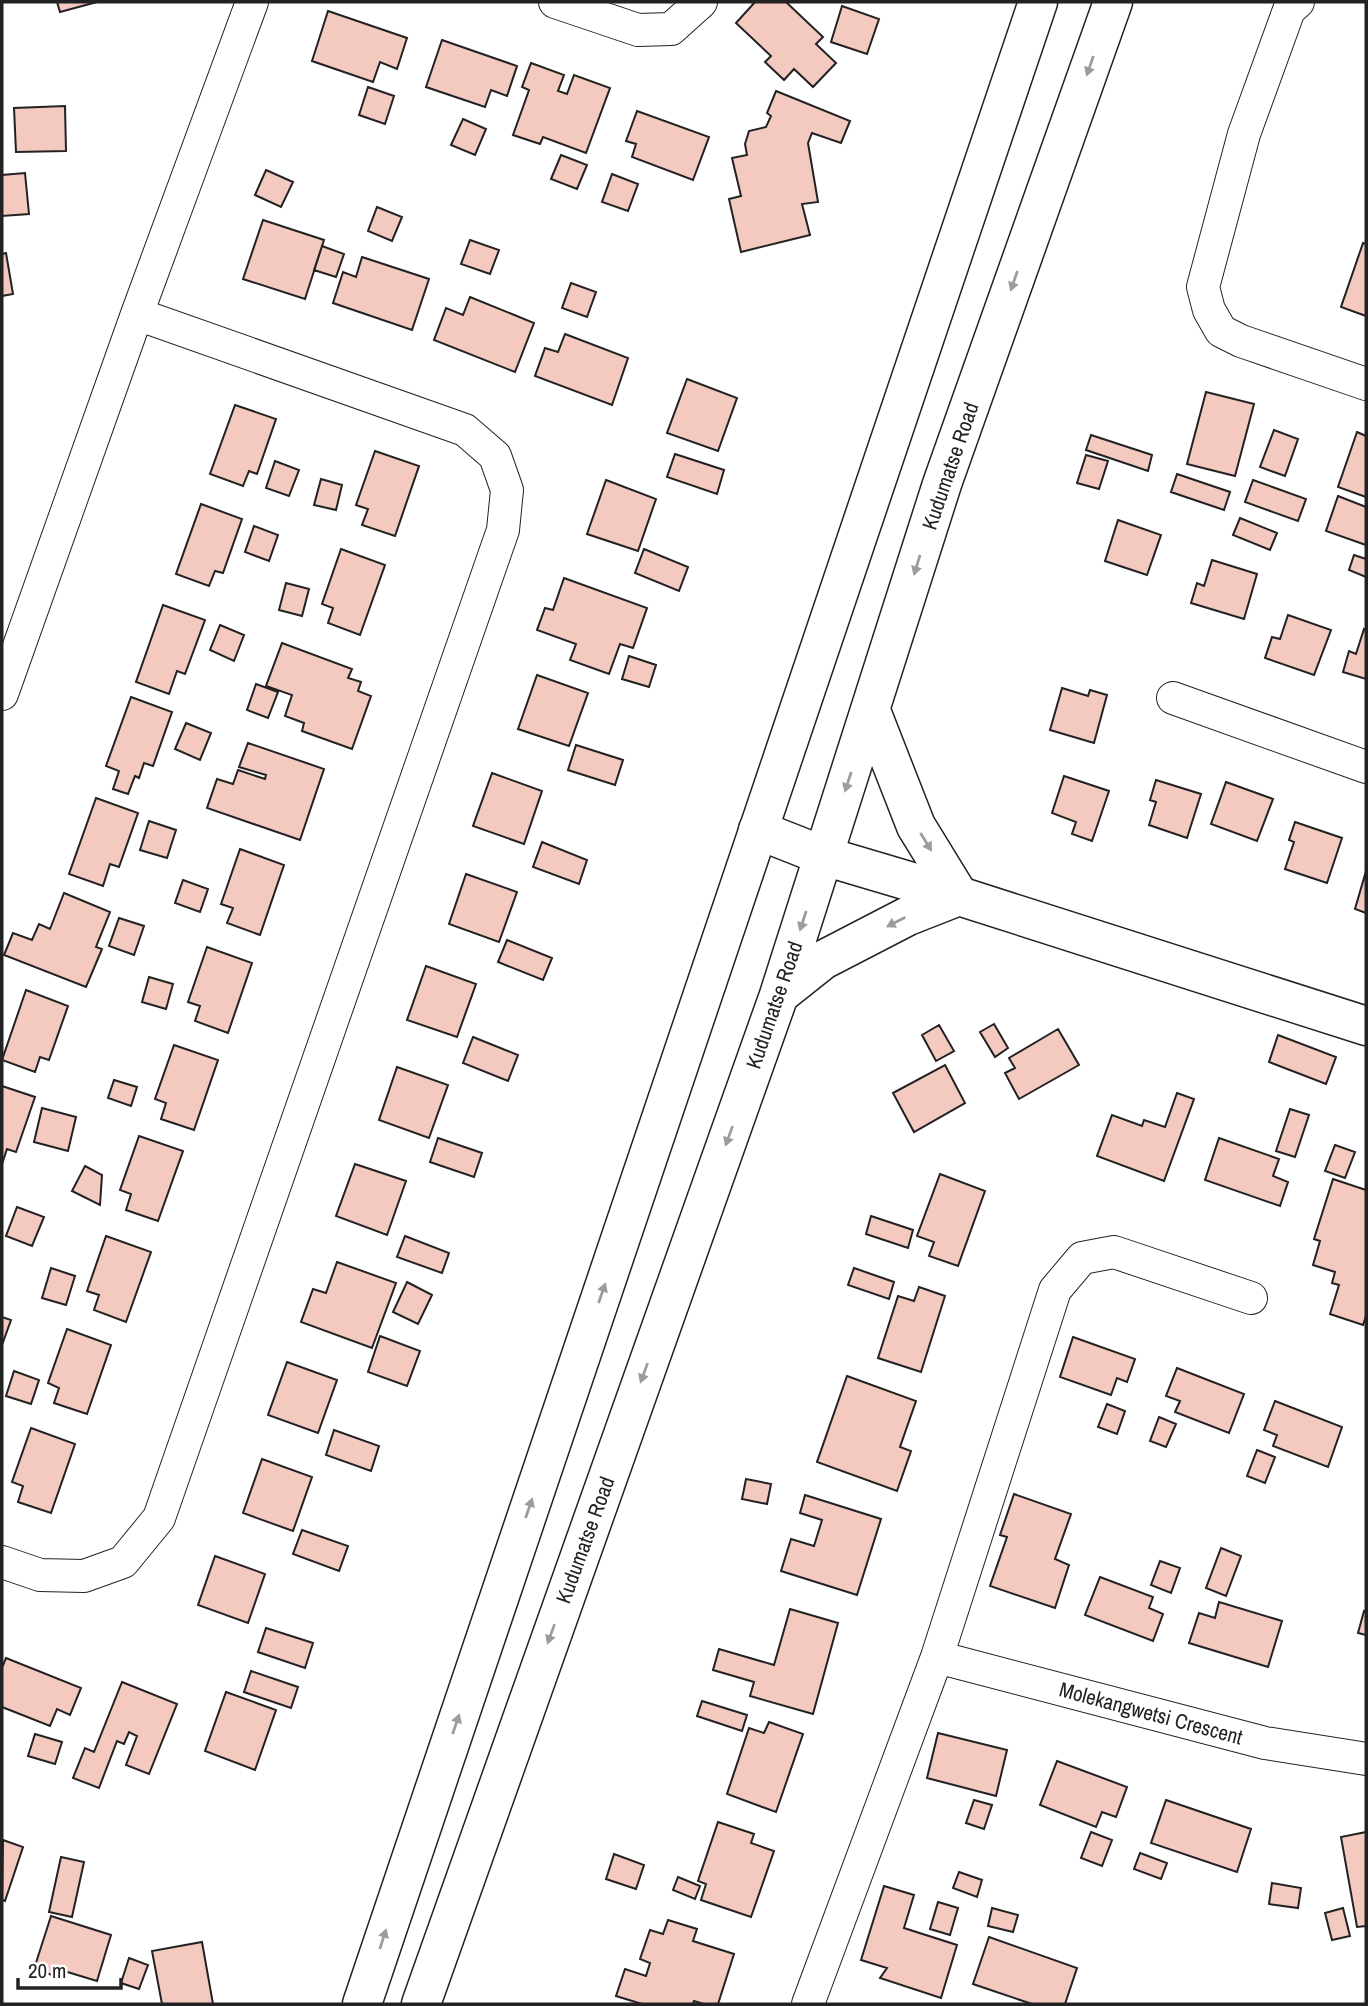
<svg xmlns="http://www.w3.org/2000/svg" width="1368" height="2006" font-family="'Archivo Narrow',sans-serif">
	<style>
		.building { fill: #f3c9c0; stroke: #222; stroke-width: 2 }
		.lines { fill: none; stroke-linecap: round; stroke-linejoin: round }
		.minor-casing { stroke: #222; stroke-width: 34 }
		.tertiary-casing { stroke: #222; stroke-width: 41 }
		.primary-casing { stroke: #222; stroke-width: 41 }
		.minor { stroke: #fff; stroke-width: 32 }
		.tertiary { stroke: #fff; stroke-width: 38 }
		.primary { stroke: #fff; stroke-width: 38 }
		.oneway { fill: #9c9c9c }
		.labels { text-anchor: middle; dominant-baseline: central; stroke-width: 5; stroke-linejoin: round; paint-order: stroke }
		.street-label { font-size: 21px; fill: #222; stroke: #fff }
	</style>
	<rect width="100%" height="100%" fill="#fff"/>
	<!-- building -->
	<path class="building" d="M 57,2 L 97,2 L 60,12 Z
		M 755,2 L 786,2 L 823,37 L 816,44 L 836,63 L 813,87 L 794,69 L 784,80 L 765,62 L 771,56 L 736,23 Z
		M 842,6 L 879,19 L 867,54 L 831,42 Z
		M 328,11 L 407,38 L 397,69 L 380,62 L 373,82 L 312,61 Z
		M 442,40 L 517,66 L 507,96 L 491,90 L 485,107 L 426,87 Z
		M 531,63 L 564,75 L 558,91 L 567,94 L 574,75 L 610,88 L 586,153 L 543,137 L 540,144 L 513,135 L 529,90 L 522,87 Z
		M 368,87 L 394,96 L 385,124 L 359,115 Z
		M 776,91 L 850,121 L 841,143 L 812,133 L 808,143 L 818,202 L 802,204 L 810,235 L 741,252 L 729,199 L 741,196 L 732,158 L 747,155 L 745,144 L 749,131 L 766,127 L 771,116 L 767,113 Z
		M 65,106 L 66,151 L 16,152 L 14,108 Z
		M 637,111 L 709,137 L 693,180 L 632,157 L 636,144 L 626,141 Z
		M 463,119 L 486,129 L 475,155 L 451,145 Z
		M 561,155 L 587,165 L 577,189 L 551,179 Z
		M 266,170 L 293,182 L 281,207 L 255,195 Z
		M 25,173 L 29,214 L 2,216 L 2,175 Z
		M 612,174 L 638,184 L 628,211 L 602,202 Z
		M 377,207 L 402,217 L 392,241 L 368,231 Z
		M 263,220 L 324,240 L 305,299 L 243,279 Z
		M 470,240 L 499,250 L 490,274 L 461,264 Z
		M 1363,243 L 1366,244 L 1366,316 L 1341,307 Z
		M 322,246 L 344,254 L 336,277 L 314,270 Z
		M 6,253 L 13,294 L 2,296 L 2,254 Z
		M 362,257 L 429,279 L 412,330 L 333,303 L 343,272 L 356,277 Z
		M 571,283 L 596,292 L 587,317 L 562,308 Z
		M 470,297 L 534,323 L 515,372 L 434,340 L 446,308 L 463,315 Z
		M 565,334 L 628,358 L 612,405 L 535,376 L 545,348 L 558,352 Z
		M 687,379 L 737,398 L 718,451 L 667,433 Z
		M 1206,392 L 1254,404 L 1235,476 L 1187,464 Z
		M 235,405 L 276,419 L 257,474 L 249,471 L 243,486 L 210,474 Z
		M 1274,430 L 1298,439 L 1285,476 L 1260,467 Z
		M 1357,432 L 1366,436 L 1366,497 L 1338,487 Z
		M 1091,435 L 1152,455 L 1148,471 L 1086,450 Z
		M 375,451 L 419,466 L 395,536 L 362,525 L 368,509 L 356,505 Z
		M 675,454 L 724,470 L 717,494 L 667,477 Z
		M 1086,455 L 1108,461 L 1099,489 L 1077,483 Z
		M 275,461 L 299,470 L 289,496 L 266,488 Z
		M 1177,474 L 1230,492 L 1224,510 L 1171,492 Z
		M 321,479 L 342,485 L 336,510 L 314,505 Z
		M 606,480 L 656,499 L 638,551 L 587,534 Z
		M 1253,480 L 1306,499 L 1298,521 L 1245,502 Z
		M 1338,496 L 1366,507 L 1366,545 L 1326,531 Z
		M 201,504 L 242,519 L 223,573 L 215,571 L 209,586 L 176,574 Z
		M 1240,518 L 1277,533 L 1270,550 L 1233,535 Z
		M 1118,520 L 1161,535 L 1147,575 L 1105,561 Z
		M 254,526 L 278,535 L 269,561 L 245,552 Z
		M 341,549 L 385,565 L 360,635 L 328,623 L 333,608 L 322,604 Z
		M 644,549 L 688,567 L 679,591 L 635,573 Z
		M 1354,555 L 1366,559 L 1366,577 L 1349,570 Z
		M 1212,560 L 1257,574 L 1244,619 L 1191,603 L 1197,583 L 1204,586 Z
		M 564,578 L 647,608 L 633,648 L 620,644 L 609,674 L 570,660 L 576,644 L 537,630 L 545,608 L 553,610 Z
		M 286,583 L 309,589 L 302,616 L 279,610 Z
		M 163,605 L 205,620 L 185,674 L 177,671 L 169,694 L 136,682 Z
		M 1288,615 L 1331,630 L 1314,675 L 1265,658 L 1272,637 L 1280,639 Z
		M 220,625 L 244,635 L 234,661 L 210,650 Z
		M 1364,629 L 1366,630 L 1366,679 L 1343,672 L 1349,651 L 1356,654 Z
		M 282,643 L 352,669 L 348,678 L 361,682 L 358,691 L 371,696 L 352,749 L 302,731 L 304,723 L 285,716 L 292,695 L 266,686 Z
		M 629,656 L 656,665 L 649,687 L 622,679 Z
		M 537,675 L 588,693 L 569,746 L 518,729 Z
		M 256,684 L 278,692 L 268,718 L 247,710 Z
		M 1062,688 L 1088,696 L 1090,690 L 1107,695 L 1094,743 L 1050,730 Z
		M 131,697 L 172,712 L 153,766 L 144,763 L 139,778 L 135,776 L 128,794 L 113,789 L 119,771 L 106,766 Z
		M 186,723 L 211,733 L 200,760 L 175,749 Z
		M 248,743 L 324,769 L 300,840 L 207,808 L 217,779 L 233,784 L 238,770 L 265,779 L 266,775 L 239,767 Z
		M 576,745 L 623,760 L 615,785 L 568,770 Z
		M 492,773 L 542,791 L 524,844 L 473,826 Z
		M 1064,776 L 1109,791 L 1092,841 L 1072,834 L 1076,822 L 1052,813 Z
		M 1156,780 L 1201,794 L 1187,838 L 1149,825 L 1156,802 L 1150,800 Z
		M 1226,782 L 1273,799 L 1257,841 L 1211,824 Z
		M 96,798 L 138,813 L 119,867 L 110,864 L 103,886 L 69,874 Z
		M 149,821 L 176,830 L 167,858 L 140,850 Z
		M 1295,822 L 1342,838 L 1327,883 L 1285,869 L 1294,842 L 1289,840 Z
		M 542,842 L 587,860 L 579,884 L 533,867 Z
		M 240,849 L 284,865 L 260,935 L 227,923 L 233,908 L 221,904 Z
		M 1366,871 L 1366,913 L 1355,909 Z
		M 466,874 L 517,892 L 499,942 L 449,924 Z
		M 183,880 L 208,889 L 200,912 L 175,903 Z
		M 64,893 L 110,912 L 96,947 L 102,949 L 86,987 L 4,955 L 13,933 L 32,940 L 39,924 L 50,929 Z
		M 119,918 L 144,926 L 134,955 L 109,946 Z
		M 507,940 L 552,958 L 543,980 L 498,962 Z
		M 207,947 L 252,963 L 228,1033 L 195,1021 L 200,1006 L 188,1002 Z
		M 426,966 L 476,984 L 457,1037 L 407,1020 Z
		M 149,977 L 173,984 L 166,1009 L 142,1002 Z
		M 26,990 L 68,1006 L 49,1060 L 40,1057 L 35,1072 L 2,1060 Z
		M 994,1024 L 1008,1048 L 995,1057 L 980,1032 Z
		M 939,1025 L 954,1051 L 936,1061 L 922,1035 Z
		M 1058,1029 L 1079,1065 L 1019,1099 L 1005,1073 L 1015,1068 L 1009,1058 Z
		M 1278,1035 L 1336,1057 L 1326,1084 L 1269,1062 Z
		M 473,1037 L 518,1055 L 508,1081 L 463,1063 Z
		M 174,1045 L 218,1060 L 194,1130 L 161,1119 L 166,1103 L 155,1099 Z
		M 945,1065 L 965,1103 L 914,1132 L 893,1093 Z
		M 397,1067 L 448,1085 L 429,1138 L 379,1120 Z
		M 114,1080 L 137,1087 L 131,1106 L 108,1098 Z
		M 2,1086 L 35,1097 L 16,1152 L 7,1149 L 2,1164 Z
		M 1177,1093 L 1194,1099 L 1164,1181 L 1097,1156 L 1112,1115 L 1142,1126 L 1144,1120 L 1165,1127 Z
		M 42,1108 L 76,1117 L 68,1151 L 34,1142 Z
		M 1290,1109 L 1309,1115 L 1295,1157 L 1276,1151 Z
		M 139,1136 L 183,1151 L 158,1221 L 126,1210 L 131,1194 L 120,1190 Z
		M 438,1138 L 482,1153 L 474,1177 L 430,1162 Z
		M 1219,1138 L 1279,1159 L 1273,1176 L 1288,1182 L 1280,1206 L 1205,1180 Z
		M 1335,1145 L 1355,1152 L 1345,1178 L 1325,1171 Z
		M 355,1164 L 406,1181 L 387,1235 L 336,1216 Z
		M 85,1166 L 102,1175 L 100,1205 L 72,1191 Z
		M 940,1174 L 985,1191 L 958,1266 L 929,1256 L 934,1242 L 917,1236 Z
		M 1333,1179 L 1366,1190 L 1366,1316 L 1363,1325 L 1330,1314 L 1339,1285 L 1332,1283 L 1335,1272 L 1313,1265 L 1320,1241 L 1314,1239 Z
		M 17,1207 L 44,1217 L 32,1246 L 6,1236 Z
		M 871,1216 L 913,1230 L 908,1248 L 866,1234 Z
		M 106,1236 L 151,1252 L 126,1322 L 94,1310 L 99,1295 L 87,1291 Z
		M 405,1236 L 449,1253 L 442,1273 L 397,1257 Z
		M 337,1262 L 396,1283 L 372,1348 L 301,1322 L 313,1289 L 326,1293 Z
		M 51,1268 L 75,1276 L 66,1305 L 42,1298 Z
		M 854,1268 L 894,1282 L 889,1299 L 848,1285 Z
		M 407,1282 L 432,1295 L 418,1324 L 393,1312 Z
		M 919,1287 L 945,1296 L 921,1372 L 878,1358 L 898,1296 L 914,1301 Z
		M 2,1317 L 11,1320 L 2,1345 Z
		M 67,1329 L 111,1345 L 87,1414 L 54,1403 L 59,1388 L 48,1383 Z
		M 380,1336 L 420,1351 L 407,1386 L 368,1372 Z
		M 1073,1337 L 1135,1359 L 1127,1382 L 1117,1378 L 1111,1395 L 1060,1377 Z
		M 287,1362 L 337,1380 L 318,1433 L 268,1415 Z
		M 1177,1368 L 1244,1394 L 1229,1433 L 1175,1412 L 1180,1401 L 1166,1396 Z
		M 14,1371 L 39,1380 L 31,1404 L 6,1396 Z
		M 847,1376 L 916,1401 L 900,1447 L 911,1451 L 897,1491 L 817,1462 Z
		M 1275,1401 L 1342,1427 L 1328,1467 L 1273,1446 L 1277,1435 L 1264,1430 Z
		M 1107,1404 L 1125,1411 L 1117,1434 L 1098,1427 Z
		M 1159,1417 L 1176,1424 L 1166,1447 L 1150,1441 Z
		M 31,1428 L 75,1444 L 51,1513 L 18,1502 L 23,1486 L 12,1482 Z
		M 334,1430 L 379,1446 L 371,1471 L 326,1455 Z
		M 1257,1450 L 1275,1457 L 1265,1483 L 1247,1476 Z
		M 262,1459 L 312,1477 L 293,1531 L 243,1513 Z
		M 746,1479 L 771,1484 L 767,1504 L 742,1499 Z
		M 1014,1494 L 1071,1514 L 1055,1559 L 1069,1565 L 1055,1608 L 990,1586 L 1007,1537 L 1000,1535 Z
		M 805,1495 L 881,1519 L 857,1595 L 781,1571 L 791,1539 L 814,1546 L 822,1520 L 800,1513 Z
		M 302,1530 L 348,1546 L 339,1571 L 293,1554 Z
		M 1221,1548 L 1241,1556 L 1226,1596 L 1206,1588 Z
		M 215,1556 L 265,1574 L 248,1623 L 198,1605 Z
		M 1160,1561 L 1180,1568 L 1171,1593 L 1151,1585 Z
		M 1100,1577 L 1153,1597 L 1149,1608 L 1163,1614 L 1153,1641 L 1085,1615 Z
		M 1219,1602 L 1282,1621 L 1268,1667 L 1189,1643 L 1199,1613 L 1215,1618 Z
		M 790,1609 L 838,1623 L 813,1714 L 750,1696 L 754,1682 L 713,1670 L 719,1649 L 774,1665 Z
		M 1364,1611 L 1366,1612 L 1366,1635 L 1358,1633 Z
		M 266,1628 L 313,1643 L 305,1668 L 258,1652 Z
		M 6,1658 L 81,1688 L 70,1715 L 57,1709 L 50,1726 L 2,1707 L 2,1668 Z
		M 251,1671 L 298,1687 L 291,1708 L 244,1692 Z
		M 122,1682 L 177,1704 L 149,1774 L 126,1765 L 137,1736 L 129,1732 L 124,1744 L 117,1741 L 99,1788 L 73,1778 L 85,1748 L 94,1752 Z
		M 226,1692 L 276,1710 L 255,1770 L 205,1751 Z
		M 702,1701 L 747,1715 L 742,1731 L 697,1716 Z
		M 769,1722 L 803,1734 L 776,1812 L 727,1794 L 749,1728 L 764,1733 Z
		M 938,1733 L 1007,1750 L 996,1796 L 927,1778 Z
		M 35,1734 L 62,1742 L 55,1764 L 28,1756 Z
		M 1057,1761 L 1127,1787 L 1116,1817 L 1102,1812 L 1096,1827 L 1040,1805 Z
		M 974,1800 L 992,1805 L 984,1829 L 966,1823 Z
		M 1166,1800 L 1251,1829 L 1237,1872 L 1151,1843 Z
		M 718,1822 L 754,1834 L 751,1843 L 774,1851 L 751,1917 L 701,1900 L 706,1884 L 698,1881 Z
		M 1091,1832 L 1112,1840 L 1102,1866 L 1081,1858 Z
		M 1366,1832 L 1366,1926 L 1357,1927 L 1341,1837 Z
		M 3,1840 L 23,1847 L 5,1901 L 2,1900 Z
		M 1140,1853 L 1167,1863 L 1161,1879 L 1134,1869 Z
		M 614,1854 L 644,1865 L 636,1889 L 606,1879 Z
		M 61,1857 L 84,1862 L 72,1917 L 49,1912 Z
		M 959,1872 L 982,1880 L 977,1897 L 953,1888 Z
		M 678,1877 L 700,1886 L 695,1899 L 673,1890 Z
		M 1272,1883 L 1301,1888 L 1298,1908 L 1269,1904 Z
		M 884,1886 L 914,1895 L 904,1928 L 957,1945 L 941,1998 L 880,1978 L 887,1968 L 861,1960 Z
		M 938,1902 L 958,1908 L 950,1935 L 930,1929 Z
		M 992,1908 L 1018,1915 L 1013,1932 L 988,1926 Z
		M 1343,1908 L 1350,1936 L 1332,1940 L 1325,1913 Z
		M 51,1916 L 111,1935 L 97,1981 L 64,1971 L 61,1978 L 34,1969 Z
		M 668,1920 L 697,1929 L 693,1941 L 734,1954 L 718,2004 L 704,2004 L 694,2001 L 693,2004 L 642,2004 L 616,1996 L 625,1969 L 646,1976 L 650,1963 L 640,1959 L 650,1930 L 663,1934 Z
		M 989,1937 L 1077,1968 L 1065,2004 L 1032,2004 L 973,1984 Z
		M 202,1942 L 213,2004 L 162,2004 L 152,1951 Z
		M 129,1958 L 148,1965 L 139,1989 L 121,1983 Z"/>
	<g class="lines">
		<!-- minor casing -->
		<g class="minor-casing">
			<path id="minor" d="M 555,2 L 638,30 L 671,29 L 701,2
				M 1298,2 L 1289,10 L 1244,134 L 1203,287 L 1209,310 L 1221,331 L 1241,341 L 1366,384
				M 2,694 L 137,314 L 252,2
				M 1173,698 L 1366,767
				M 2,1562 L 40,1575 L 84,1576 L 123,1562 L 159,1518 L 503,530 L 507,490 L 495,456 L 465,430 L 137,314
				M 937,1657 L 1265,1743 L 1366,1759
				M 808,2004 L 937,1657 L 1055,1290 L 1082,1258 L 1114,1252 L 1251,1298"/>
		</g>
		<!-- tertiary casing -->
		<g class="tertiary-casing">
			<path id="tertiary" d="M 758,830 L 824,856 L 959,896 L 1366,1026"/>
		</g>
		<!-- primary casing -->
		<g class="primary-casing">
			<path id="primary" d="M 779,995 L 823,960 L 908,916 L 959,896 L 916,826 L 871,711
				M 362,2004 L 1038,2
				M 421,2004 L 779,995 L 942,484 L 1113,2"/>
		</g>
		<!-- minor -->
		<use href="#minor" class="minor"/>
		<!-- tertiary -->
		<use href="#tertiary" class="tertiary"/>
		<!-- primary -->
		<use href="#primary" class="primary"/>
	</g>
	<!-- one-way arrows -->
	<defs><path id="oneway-solid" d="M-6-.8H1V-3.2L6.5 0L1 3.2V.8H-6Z" transform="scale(1.75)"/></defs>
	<g class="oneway">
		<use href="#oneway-solid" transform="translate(1090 66) rotate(109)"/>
		<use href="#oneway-solid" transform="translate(1014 281) rotate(109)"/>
		<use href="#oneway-solid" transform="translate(917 565) rotate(107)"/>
		<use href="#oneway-solid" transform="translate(848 782) rotate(108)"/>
		<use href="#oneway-solid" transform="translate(926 842) rotate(58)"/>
		<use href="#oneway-solid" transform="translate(803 921) rotate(108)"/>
		<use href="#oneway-solid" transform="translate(896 922) rotate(153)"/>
		<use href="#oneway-solid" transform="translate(729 1136) rotate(110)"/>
		<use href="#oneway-solid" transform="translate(602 1293) rotate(-71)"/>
		<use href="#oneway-solid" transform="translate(644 1373) rotate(110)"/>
		<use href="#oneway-solid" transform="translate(529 1508) rotate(-71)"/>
		<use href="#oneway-solid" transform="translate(551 1634) rotate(110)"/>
		<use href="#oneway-solid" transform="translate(456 1724) rotate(-71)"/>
		<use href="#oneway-solid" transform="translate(383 1939) rotate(-72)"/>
	</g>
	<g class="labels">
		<!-- street labels -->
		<g class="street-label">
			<text transform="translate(950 466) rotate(-71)">Kudumatse Road</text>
			<text transform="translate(774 1005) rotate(-71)">Kudumatse Road</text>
			<text transform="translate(585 1540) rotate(-70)">Kudumatse Road</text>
			<text transform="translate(1151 1713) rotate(15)">Molekangwetsi Crescent</text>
		</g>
	</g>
	<!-- border -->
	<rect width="1368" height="2006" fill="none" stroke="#222222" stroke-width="7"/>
	<!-- scale -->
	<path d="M18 1978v10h103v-10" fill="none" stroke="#222222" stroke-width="3.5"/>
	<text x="28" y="1978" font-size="21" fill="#222222" stroke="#ffffff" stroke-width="5" paint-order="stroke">20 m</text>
</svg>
